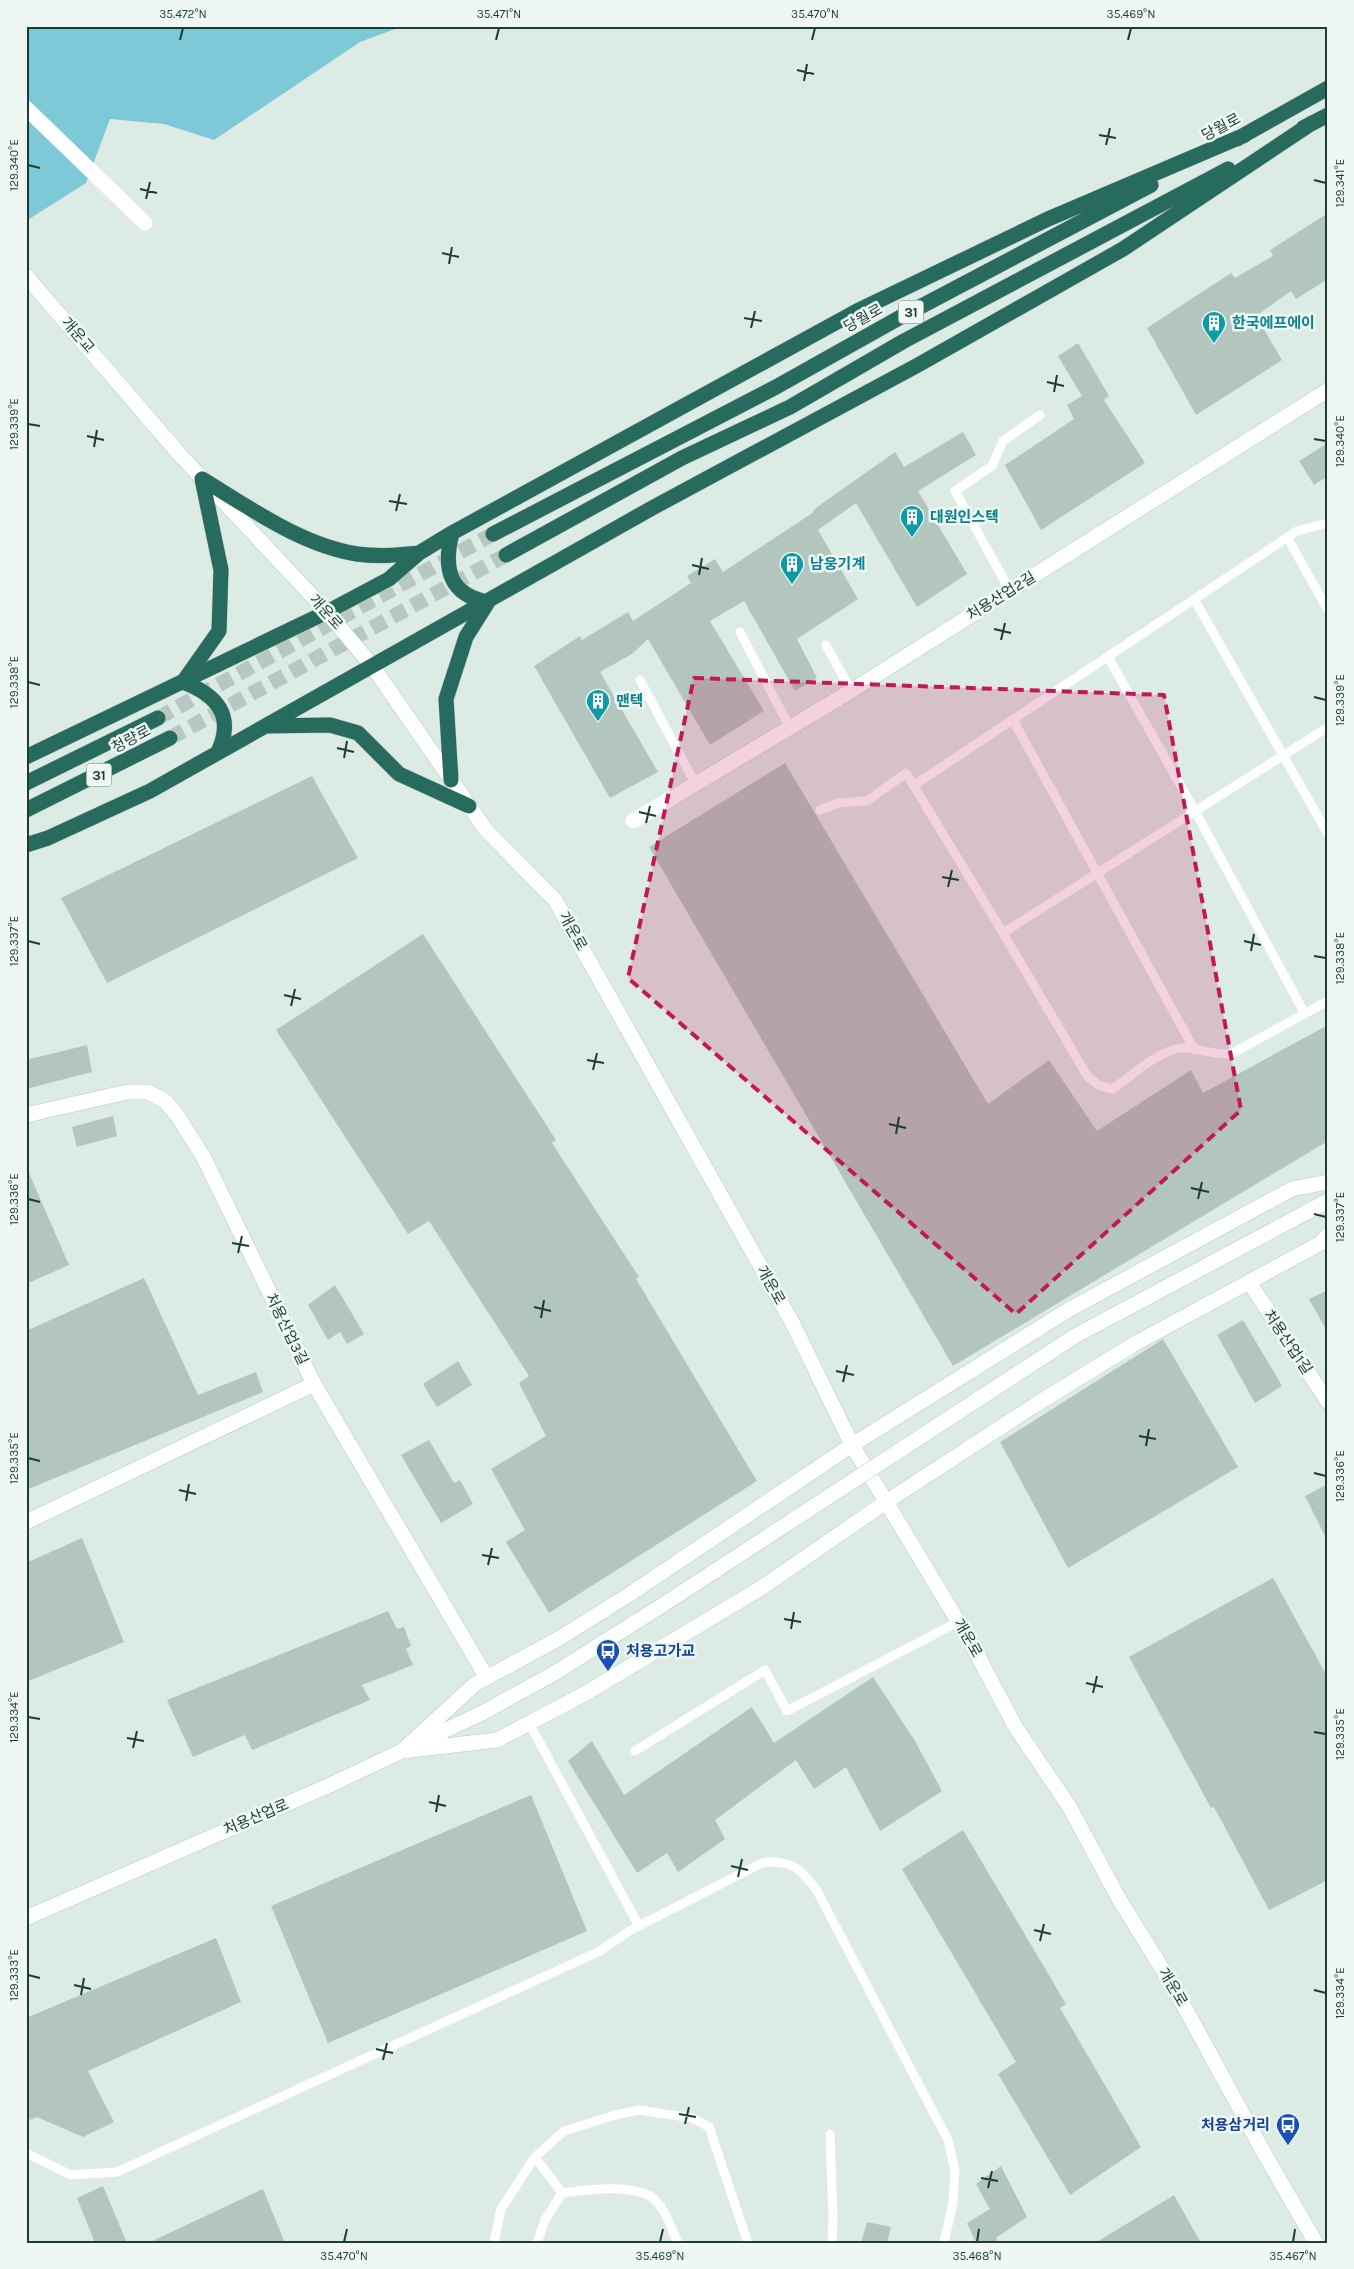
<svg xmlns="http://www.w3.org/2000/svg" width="1354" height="2269" font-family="Karla,'Noto Sans KR',sans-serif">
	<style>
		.water { fill: #7ec9d7 }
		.building { fill: #b2c6be }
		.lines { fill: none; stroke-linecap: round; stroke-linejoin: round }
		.highway-tunnel { stroke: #b7c8c2; stroke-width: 15; stroke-dasharray: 15 8; stroke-linecap: butt }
		.secondary-casing { stroke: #afccc2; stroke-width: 16 }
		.highway-casing { stroke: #c0c8c6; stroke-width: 16 }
		.lane { stroke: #fff; stroke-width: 9 }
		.street { stroke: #fff; stroke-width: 15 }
		.secondary { stroke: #fff; stroke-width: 15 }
		.highway { stroke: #266b5d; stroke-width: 15 }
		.secondary-bridge-casing { stroke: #afccc2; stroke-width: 16; stroke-linecap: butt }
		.secondary-bridge { stroke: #fff; stroke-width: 15 }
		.marked { fill: #c2185b; fill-opacity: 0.2; stroke: #c2185b; stroke-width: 4; stroke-dasharray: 10 6; stroke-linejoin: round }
		.ticks { fill: none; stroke: #1d3c34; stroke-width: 2 }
		.labels { text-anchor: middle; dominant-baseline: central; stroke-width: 5; stroke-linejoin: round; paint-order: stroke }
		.shield { fill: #eef7f3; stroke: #5c746d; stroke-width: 1 }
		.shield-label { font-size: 14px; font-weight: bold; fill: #1d3c34 }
		.street-label { font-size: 15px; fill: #1d3c34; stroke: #eef7f3 }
		.culture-label { font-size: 15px; font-weight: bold; fill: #0d838f; stroke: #eef7f3; text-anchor: start }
		.transit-label { font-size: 15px; font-weight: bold; fill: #164399; stroke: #eef7f3; text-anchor: start }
		.neatline { fill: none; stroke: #1d3c34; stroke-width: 2 }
		.ticks-label { font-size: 12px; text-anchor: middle; fill: #1d3c34 }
	</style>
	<rect width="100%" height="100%" fill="#ddebe5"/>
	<!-- water -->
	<path class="water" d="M 26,26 L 403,26 L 360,42 L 214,140 L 164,124 L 110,119 L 86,183 L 26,221 Z"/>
	<!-- building -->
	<path class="building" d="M 1328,213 L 1328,279 L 1296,299 L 1291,291 L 1256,316 L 1282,360 L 1196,415 L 1147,328 L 1231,273 L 1235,278 L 1273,256 L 1270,250 Z
		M 1078,343 L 1109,396 L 1104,400 L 1145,463 L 1041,530 L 1005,465 L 1074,419 L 1067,405 L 1082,396 L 1058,356 Z
		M 963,432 L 976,455 L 918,491 L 967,574 L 917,607 L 856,503 L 818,530 L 858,599 L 797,639 L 817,678 L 795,691 L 744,601 L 710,621 L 764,711 L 710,745 L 648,639 L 632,654 L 600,672 L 658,772 L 610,798 L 534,666 L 580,636 L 582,640 L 628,612 L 633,621 L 691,583 L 687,576 L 715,559 L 723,572 L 814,512 L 813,510 L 895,452 L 904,467 Z
		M 1328,443 L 1328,476 L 1314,485 L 1299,461 Z
		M 785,763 L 988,1104 L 1049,1060 L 1097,1131 L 1191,1070 L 1203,1093 L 1328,1025 L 1328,1141 L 953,1366 L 649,847 Z
		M 312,776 L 358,858 L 107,983 L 61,898 Z
		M 423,934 L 556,1140 L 552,1143 L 639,1277 L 636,1279 L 757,1481 L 549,1613 L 506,1542 L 525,1530 L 491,1469 L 546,1436 L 519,1383 L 529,1376 L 429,1221 L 408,1234 L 276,1030 Z
		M 87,1045 L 92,1072 L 26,1089 L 26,1060 Z
		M 113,1116 L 117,1136 L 77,1147 L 72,1127 Z
		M 26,1166 L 69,1265 L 26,1284 Z
		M 144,1278 L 198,1395 L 256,1372 L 263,1392 L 26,1490 L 26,1331 Z
		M 335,1285 L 364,1334 L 347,1344 L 340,1332 L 328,1340 L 308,1305 Z
		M 1328,1290 L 1328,1333 L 1309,1299 Z
		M 1243,1320 L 1282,1386 L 1255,1403 L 1217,1335 Z
		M 1163,1339 L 1238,1467 L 1068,1568 L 1000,1442 Z
		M 458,1361 L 472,1385 L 437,1407 L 423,1384 Z
		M 429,1440 L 454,1483 L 460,1480 L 473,1504 L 441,1523 L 401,1455 Z
		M 1328,1484 L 1328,1542 L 1305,1496 Z
		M 82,1538 L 124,1642 L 26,1682 L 26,1563 Z
		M 1273,1578 L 1328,1678 L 1328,1880 L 1269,1910 L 1214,1807 L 1211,1808 L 1129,1657 Z
		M 388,1611 L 397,1629 L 404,1627 L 411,1646 L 406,1649 L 413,1665 L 362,1685 L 370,1700 L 252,1750 L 245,1735 L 193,1757 L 167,1700 Z
		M 873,1677 L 915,1741 L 942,1791 L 880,1831 L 846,1767 L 814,1789 L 796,1760 L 715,1820 L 725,1839 L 678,1872 L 667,1853 L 637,1873 L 568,1761 L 592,1741 L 624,1795 L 752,1707 L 774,1743 Z
		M 531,1795 L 587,1931 L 328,2043 L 271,1906 Z
		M 963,1830 L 1066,2004 L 1060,2008 L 1141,2147 L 1070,2195 L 998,2074 L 1016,2062 L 902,1869 Z
		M 216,1938 L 241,2002 L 88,2071 L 114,2122 L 83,2137 L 37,2117 L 30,2120 L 26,2111 L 26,2018 Z
		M 1001,2166 L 1027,2217 L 996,2238 L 998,2243 L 976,2243 L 967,2223 L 990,2209 L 976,2184 Z
		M 103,2186 L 127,2243 L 95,2243 L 77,2198 Z
		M 263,2189 L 285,2243 L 148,2243 Z
		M 1174,2195 L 1201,2243 L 1095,2243 Z
		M 867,2222 L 891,2227 L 887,2243 L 861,2243 Z"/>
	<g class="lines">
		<!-- highway-tunnel -->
		<path class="highway-tunnel" d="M 158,718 L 493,534
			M 170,738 L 506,555"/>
		<!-- secondary casing -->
		<g class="secondary-casing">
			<path id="secondary" d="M 26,276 L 181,456 L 327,612 L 373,667 L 486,830 L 555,900 L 793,1324 L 852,1445 L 971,1643 L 1016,1728 L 1069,1806 L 1119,1899 L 1173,1986 L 1264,2153 L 1316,2243
				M 672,798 L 851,691 L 1328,390
				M 26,1115 L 127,1092 L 148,1092 L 165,1101 L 177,1115 L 204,1158 L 314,1384 L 487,1678
				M 1328,1182 L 1292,1189 L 1070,1309 L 852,1445 L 630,1594 L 558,1639 L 475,1684 L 402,1751 L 497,1740 L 586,1693 L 761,1588 L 886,1502 L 1035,1405 L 1136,1343 L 1321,1243 L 1328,1235
				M 1305,1213 L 1328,1201
				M 1249,1282 L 1328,1402
				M 26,1522 L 314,1384
				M 26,1918 L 330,1785 L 484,1712"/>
		</g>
		<!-- highway casing -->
		<g class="highway-casing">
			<path id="highway" d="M 1303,128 L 1328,115
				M 1237,139 L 1328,88
				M 202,479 L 221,570 L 219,631 L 183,682 C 217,695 235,716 218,752
				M 202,479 C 250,508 301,545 357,554 C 378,557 398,555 419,553
				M 493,534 L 776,387 L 899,318 L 1151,185
				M 506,555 L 682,458 L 790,407 L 904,341 L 1228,169
				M 266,726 L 330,725 L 358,733 L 399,774 L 469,806
				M 26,757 L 327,612 L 389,579 L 419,553 L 452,533 L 857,311 L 1048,219 L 1245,135
				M 451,780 L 446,699 L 466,637 L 488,602 C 449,595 443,568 452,533
				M 26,783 L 158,718
				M 26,810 L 170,738
				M 26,845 L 48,838 L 150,791 L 654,507 L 918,365 L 1123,249 L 1312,123"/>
		</g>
		<!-- lane -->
		<path class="lane" d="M 1287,537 L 1328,610
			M 1010,591 L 955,491 L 992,466 L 1003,441 L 1040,415
			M 1194,599 L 1328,834
			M 740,632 L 790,728
			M 826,645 L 851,691
			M 1108,657 L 1195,811 L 1305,1014
			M 640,680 L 696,785
			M 1013,720 L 1194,1049
			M 913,786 L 1297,531 L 1328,523
			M 820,810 L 838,803 L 867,801 L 906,773 L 1003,933 L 1088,1077 L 1100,1086 L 1113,1089 C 1131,1076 1163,1047 1184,1048 C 1201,1049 1215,1055 1231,1054 L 1328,1001
			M 1003,933 L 1328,727
			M 529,1723 L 639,1926
			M 635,1751 L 765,1670 L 787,1711 L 958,1622
			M 830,2134 L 833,2218 L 832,2243
			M 26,2153 L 71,2175 L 117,2172 L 600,1951 L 629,1931 L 764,1862 C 793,1861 798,1867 816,1889 L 948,2140 L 955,2170 L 953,2203 L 944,2243
			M 535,2157 L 562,2193 C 586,2190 628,2184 650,2196 C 663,2203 672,2230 678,2243
			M 494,2243 L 501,2209 L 535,2157 L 564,2131 L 615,2115 L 638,2110 L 692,2118 L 709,2127 L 748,2243
			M 537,2243 L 545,2220 L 562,2193"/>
		<!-- street -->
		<path class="street" d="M 26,108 L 145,223
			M 633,821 L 672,798"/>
		<!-- secondary -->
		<use href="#secondary" class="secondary"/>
		<!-- highway -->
		<use href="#highway" class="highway"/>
		<!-- secondary-bridge casing -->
		<g class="secondary-bridge-casing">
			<path id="secondary-bridge" d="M 484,1712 L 553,1674 L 658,1608 L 1075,1336 L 1305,1213"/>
		</g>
		<!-- secondary-bridge -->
		<use href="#secondary-bridge" class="secondary-bridge"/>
	</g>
	<!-- marked area -->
	<path class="marked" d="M 694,678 L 1164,695 L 1241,1110 L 1016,1314 L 628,978 Z"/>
	<!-- ticks -->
	<path class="ticks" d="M 180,40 L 183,28M 496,40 L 499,28M 812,40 L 815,28M 1128,40 L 1131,28M 797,70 L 814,74M 804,81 L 807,64M 1099,135 L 1116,138M 1106,145 L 1110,128M 28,165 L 40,168M 1314,180 L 1326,183M 140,189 L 157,193M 146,199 L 150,182M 442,253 L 459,257M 449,264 L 452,247M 744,318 L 762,321M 751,328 L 755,311M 1047,382 L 1064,386M 1054,392 L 1057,375M 28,424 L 40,426M 87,436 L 104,440M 1314,439 L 1326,441M 94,447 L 97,430M 389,501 L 407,504M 396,511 L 400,494M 692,565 L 709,569M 699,575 L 702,558M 994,629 L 1011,633M 1001,640 L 1005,623M 28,682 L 40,685M 1314,697 L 1326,700M 337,748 L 354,752M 344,758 L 347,741M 639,812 L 656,816M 646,823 L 650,806M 942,877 L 959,880M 948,887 L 952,870M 28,941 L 40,944M 1244,941 L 1261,945M 1251,951 L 1254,934M 1314,956 L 1326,958M 284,995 L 301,999M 291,1006 L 295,989M 587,1060 L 604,1063M 593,1070 L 597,1053M 889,1124 L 906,1128M 896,1134 L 899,1117M 1191,1188 L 1209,1192M 28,1199 L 40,1202M 1198,1199 L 1202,1182M 1314,1214 L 1326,1217M 232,1243 L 249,1246M 238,1253 L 242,1236M 534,1307 L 551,1311M 541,1318 L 544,1300M 836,1371 L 854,1375M 843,1382 L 847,1365M 1139,1436 L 1156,1439M 1146,1446 L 1149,1429M 28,1458 L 40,1461M 1314,1473 L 1326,1476M 179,1490 L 196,1494M 186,1501 L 189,1484M 482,1555 L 499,1558M 488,1565 L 492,1548M 784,1619 L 801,1622M 791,1629 L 794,1612M 1086,1683 L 1103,1687M 1093,1693 L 1097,1676M 28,1717 L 40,1719M 1314,1732 L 1326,1734M 127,1738 L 144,1741M 133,1748 L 137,1731M 429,1802 L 446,1806M 436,1812 L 439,1795M 731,1866 L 748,1870M 738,1877 L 742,1859M 1034,1930 L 1051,1934M 1040,1941 L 1044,1924M 28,1975 L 40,1978M 74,1985 L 91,1989M 1314,1990 L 1326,1993M 81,1995 L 84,1978M 376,2049 L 393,2053M 383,2060 L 387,2043M 679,2114 L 696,2117M 685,2124 L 689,2107M 981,2178 L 998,2181M 988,2188 L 992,2171M 344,2242 L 347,2229M 660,2242 L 663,2229M 977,2242 L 979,2229M 1293,2242 L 1295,2229"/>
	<!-- icons -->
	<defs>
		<g id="building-pin" transform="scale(1.25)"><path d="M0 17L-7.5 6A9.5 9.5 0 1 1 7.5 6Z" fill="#0f9aa8" stroke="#eef7f3"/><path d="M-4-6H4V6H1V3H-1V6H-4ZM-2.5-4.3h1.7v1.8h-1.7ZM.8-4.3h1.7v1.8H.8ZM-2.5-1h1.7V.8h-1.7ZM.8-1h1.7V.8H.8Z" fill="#fff"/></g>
		<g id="bus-pin" transform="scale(1.25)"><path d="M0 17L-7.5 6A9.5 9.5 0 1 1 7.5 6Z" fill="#1a4fb4" stroke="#eef7f3"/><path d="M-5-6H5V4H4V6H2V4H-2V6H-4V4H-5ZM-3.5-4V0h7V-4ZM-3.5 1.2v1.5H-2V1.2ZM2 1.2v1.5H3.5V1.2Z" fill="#fff"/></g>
	</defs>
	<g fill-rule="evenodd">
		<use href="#building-pin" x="1214" y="323"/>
		<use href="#building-pin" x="912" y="517"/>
		<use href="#building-pin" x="792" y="564"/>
		<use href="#building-pin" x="598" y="701"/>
		<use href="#bus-pin" x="608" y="1651"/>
		<use href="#bus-pin" x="1288" y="2125"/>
	</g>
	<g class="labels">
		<!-- shield labels -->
		<g class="shield">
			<rect x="898.5" y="300.5" width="25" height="23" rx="4"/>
			<rect x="86.5" y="763.5" width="25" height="23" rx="4"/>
		</g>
		<g class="shield-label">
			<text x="911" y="312">31</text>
			<text x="99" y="775">31</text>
		</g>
		<!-- street labels -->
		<g class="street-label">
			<text transform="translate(1221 127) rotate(-28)">당월로</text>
			<text transform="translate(863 318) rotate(-29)">당월로</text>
			<text transform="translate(78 335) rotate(49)">개운교</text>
			<text transform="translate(1001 596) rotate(-32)">처용산업2길</text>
			<text transform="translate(326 612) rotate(48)">개운로</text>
			<text transform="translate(131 739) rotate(-28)">청량로</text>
			<text transform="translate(573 931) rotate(61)">개운로</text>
			<text transform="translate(771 1285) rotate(61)">개운로</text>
			<text transform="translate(287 1329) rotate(64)">처용산업3길</text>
			<text transform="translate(1288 1342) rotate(56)">처용산업1길</text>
			<text transform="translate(968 1638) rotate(60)">개운로</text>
			<text transform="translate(256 1817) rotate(-23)">처용산업로</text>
			<text transform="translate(1173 1987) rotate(59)">개운로</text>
		</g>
		<!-- culture labels -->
		<g class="culture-label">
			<text x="1232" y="323">한국에프에이</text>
			<text x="930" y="517">대원인스텍</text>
			<text x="810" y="564">남웅기계</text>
			<text x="616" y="701">맨텍</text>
		</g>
		<!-- transit labels -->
		<g class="transit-label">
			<text x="626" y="1651">처용고가교</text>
			<text x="1270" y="2125" text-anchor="end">처용삼거리</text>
		</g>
	</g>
	<!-- border -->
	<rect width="1354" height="2269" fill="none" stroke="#eef7f3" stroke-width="55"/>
	<rect x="28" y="28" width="1298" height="2214" class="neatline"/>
	<g class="ticks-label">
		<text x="183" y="18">35.472°N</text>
		<text x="499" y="18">35.471°N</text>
		<text x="815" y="18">35.470°N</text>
		<text x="1131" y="18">35.469°N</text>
		<text transform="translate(14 165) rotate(-90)" y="4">129.340°E</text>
		<text transform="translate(1340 183) rotate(-90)" y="4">129.341°E</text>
		<text transform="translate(14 424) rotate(-90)" y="4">129.339°E</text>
		<text transform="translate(1340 441) rotate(-90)" y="4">129.340°E</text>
		<text transform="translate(14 682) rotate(-90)" y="4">129.338°E</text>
		<text transform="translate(1340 700) rotate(-90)" y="4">129.339°E</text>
		<text transform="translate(14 941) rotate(-90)" y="4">129.337°E</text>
		<text transform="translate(1340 958) rotate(-90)" y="4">129.338°E</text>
		<text transform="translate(14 1199) rotate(-90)" y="4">129.336°E</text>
		<text transform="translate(1340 1217) rotate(-90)" y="4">129.337°E</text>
		<text transform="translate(14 1458) rotate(-90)" y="4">129.335°E</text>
		<text transform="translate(1340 1476) rotate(-90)" y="4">129.336°E</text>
		<text transform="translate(14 1717) rotate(-90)" y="4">129.334°E</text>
		<text transform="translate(1340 1734) rotate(-90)" y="4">129.335°E</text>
		<text transform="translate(14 1975) rotate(-90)" y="4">129.333°E</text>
		<text transform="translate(1340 1993) rotate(-90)" y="4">129.334°E</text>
		<text x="344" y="2260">35.470°N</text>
		<text x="660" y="2260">35.469°N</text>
		<text x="977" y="2260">35.468°N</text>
		<text x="1293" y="2260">35.467°N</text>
	</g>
</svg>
